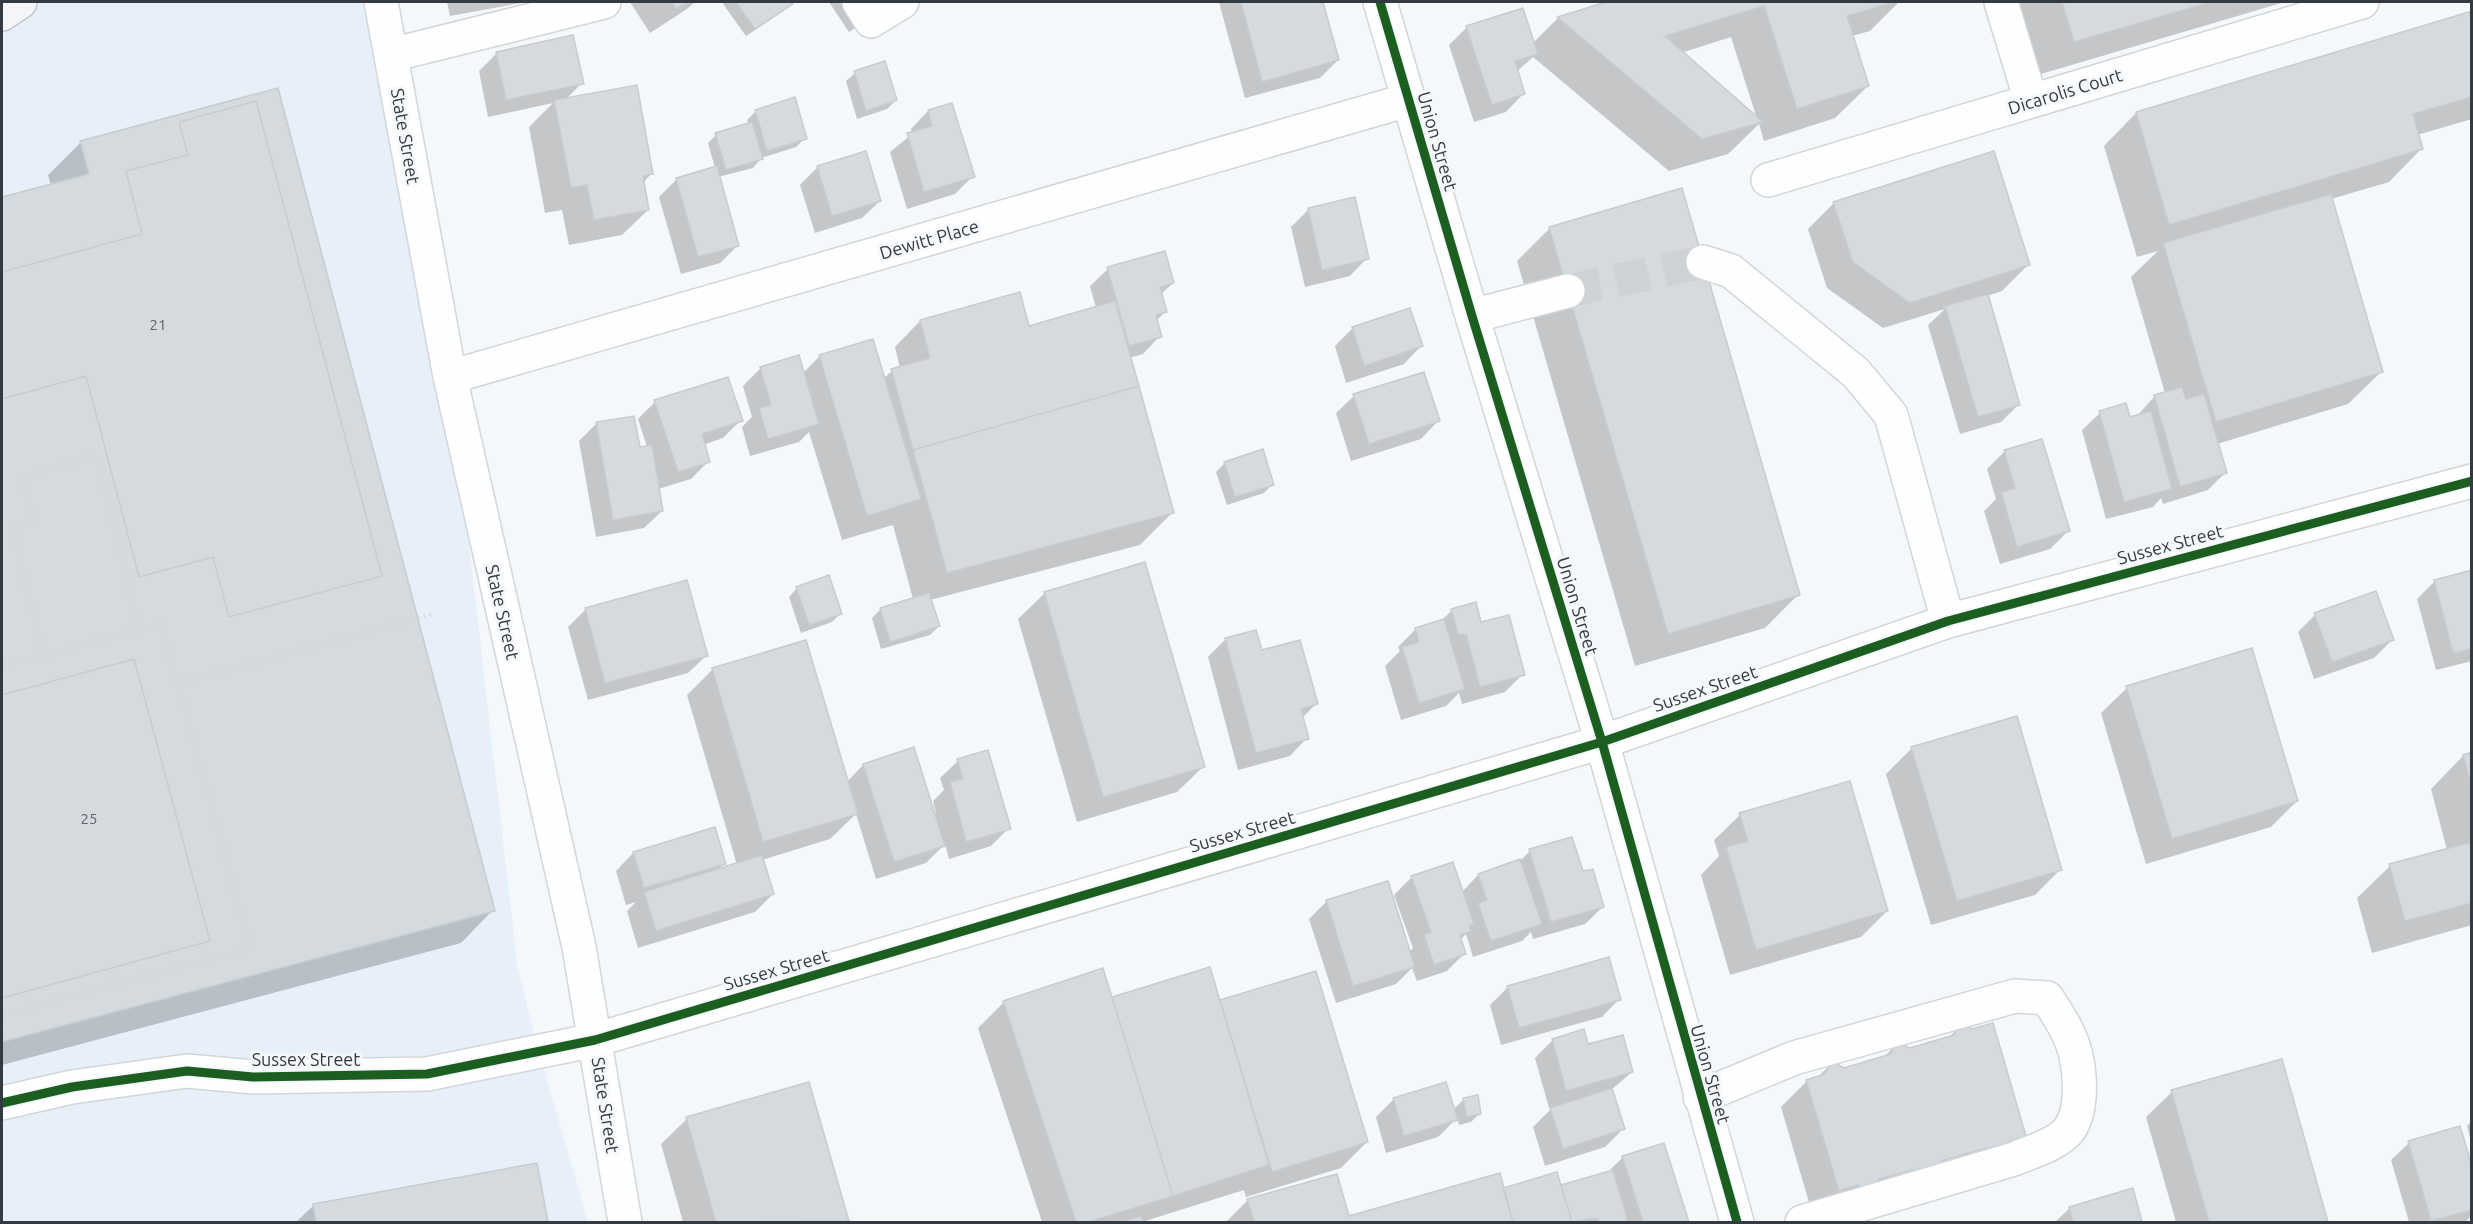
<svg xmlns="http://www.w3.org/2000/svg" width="2473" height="1224" font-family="Ubuntu,sans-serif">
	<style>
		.built { fill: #e7f0f9 }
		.shadow { fill: #0003; fill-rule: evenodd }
		.building { fill: #d4dadd; stroke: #c6cccf; stroke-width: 1.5 }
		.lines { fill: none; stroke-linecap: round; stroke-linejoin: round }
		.minor-tunnel { stroke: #ced2d5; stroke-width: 33; stroke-dasharray: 33 16; stroke-linecap: butt }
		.minor-casing { stroke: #d1d6da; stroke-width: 36 }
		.major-casing { stroke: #c2c6cc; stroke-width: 36 }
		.path { stroke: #d6d7d7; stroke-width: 4; stroke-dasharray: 1.5 4.5; stroke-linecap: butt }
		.minor { stroke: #fefefe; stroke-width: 33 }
		.major { stroke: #f3f5f8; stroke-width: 33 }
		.cycleway-casing { stroke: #f4f8fb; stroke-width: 13 }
		.cycleway { stroke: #1b5e20; stroke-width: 9 }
		.labels { text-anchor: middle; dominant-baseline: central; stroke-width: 6; stroke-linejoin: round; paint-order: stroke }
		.number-label { font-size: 15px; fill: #5c6268 }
		.street-label { font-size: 18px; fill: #343a41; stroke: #f4f8fb }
	</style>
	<rect width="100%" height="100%" fill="#f5f8fa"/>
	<!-- built -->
	<path class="built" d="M 20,2 L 381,2 L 450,377 L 517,963 L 535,1038 L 588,1222 L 2,1222 L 2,14 Z"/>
	<!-- shadow -->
	<path class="shadow" d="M 447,2 L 526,2 L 450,16 Z
		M 630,2 L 695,2 L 687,9 L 650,33 Z
		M 725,2 L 789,2 L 791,3 L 782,12 L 746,36 L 723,4 Z
		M 829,2 L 896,2 L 849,32 Z
		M 1219,2 L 1322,2 L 1338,60 L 1320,78 L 1245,98 Z
		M 1611,2 L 1899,2 L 1870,31 L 1852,36 L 1868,86 L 1835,118 L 1764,141 L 1759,124 L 1728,154 L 1669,171 L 1533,57 L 1516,72 L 1523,94 L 1506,112 L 1474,122 L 1449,45 L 1467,27 L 1533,43 L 1558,18 ZM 1731,37 L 1757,119 L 1681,53 Z
		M 2019,2 L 2285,2 L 2041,74 Z
		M 2472,13 L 2472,119 L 2417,135 L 2421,149 L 2389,182 L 2331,199 L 2381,372 L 2348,404 L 2217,444 L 2225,473 L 2208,490 L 2163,504 L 2161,498 L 2153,507 L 2106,519 L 2082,430 L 2100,413 L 2129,419 L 2137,416 L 2154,397 L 2165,393 L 2131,277 L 2158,251 L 2137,257 L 2104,146 L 2136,113 Z
		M 497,53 L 582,83 L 566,99 L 651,174 L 643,183 L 648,210 L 622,235 L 569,245 L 562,210 L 545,213 L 529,127 L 553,103 L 488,117 L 479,71 Z
		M 855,73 L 896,100 L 887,109 L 857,119 L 846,81 Z
		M 951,105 L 973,176 L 955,194 L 907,209 L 890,152 L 912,134 L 911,129 L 928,111 Z
		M 756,111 L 805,138 L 796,147 L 761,158 L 753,168 L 718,177 L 737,246 L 720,263 L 681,274 L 659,197 L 677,179 L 715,168 L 708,143 L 716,135 L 749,125 L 747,120 Z
		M 81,142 L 493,910 L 461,943 L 2,1065 L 2,199 L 51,186 L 48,175 Z
		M 818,167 L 880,201 L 862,218 L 815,233 L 800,185 Z
		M 1354,199 L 1367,258 L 1350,276 L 1305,287 L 1291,227 L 1308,210 Z
		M 1834,203 L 2028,265 L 2002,291 L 1987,296 L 2018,405 L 2001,422 L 1960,434 L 1928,325 L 1945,309 L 1883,328 L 1827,288 L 1808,229 Z
		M 1550,228 L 1798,595 L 1765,628 L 1635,666 L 1517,261 Z
		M 1108,269 L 1173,283 L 1161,294 L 1166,311 L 1156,321 L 1160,336 L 1143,354 L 1129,358 L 1173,512 L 1140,545 L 930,600 L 939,626 L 930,635 L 881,649 L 872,618 L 881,609 L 913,599 L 893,525 L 842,540 L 809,432 L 799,442 L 750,456 L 742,427 L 752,417 L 743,386 L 760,369 L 798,357 L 803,373 L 820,356 L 883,379 L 892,371 L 900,368 L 895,347 L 920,321 L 1028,327 L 1096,308 L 1090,286 Z
		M 1409,310 L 1421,346 L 1404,364 L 1346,383 L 1335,346 L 1352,329 Z
		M 1354,396 L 1438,421 L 1421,439 L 1351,461 L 1336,413 Z
		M 655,402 L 741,420 L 723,438 L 703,445 L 709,461 L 691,479 L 658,489 L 662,511 L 644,528 L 596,537 L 579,441 L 597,423 L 638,449 L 647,447 L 638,419 Z
		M 2005,451 L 2068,531 L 2050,549 L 2000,564 L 1984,511 L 1996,499 L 1987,469 Z
		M 1225,463 L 1273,484 L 1264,493 L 1227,505 L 1216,472 Z
		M 1144,564 L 1203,767 L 1177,792 L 1077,822 L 1018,619 L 1044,594 Z
		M 2472,572 L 2472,661 L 2436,670 L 2417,599 L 2435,581 Z
		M 797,588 L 840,614 L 832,622 L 801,633 L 789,597 Z
		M 586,609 L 706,656 L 688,673 L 588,700 L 568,627 Z
		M 1452,610 L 1480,624 L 1523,674 L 1505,692 L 1462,704 L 1459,693 L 1446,706 L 1401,720 L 1385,666 L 1400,651 L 1398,647 L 1416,629 L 1440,622 Z
		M 2315,615 L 2392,640 L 2374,658 L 2314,679 L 2298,632 Z
		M 1226,639 L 1316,704 L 1302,718 L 1307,738 L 1290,756 L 1238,770 L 1208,657 Z
		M 713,669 L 847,782 L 863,765 L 933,813 L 936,813 L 933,801 L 944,790 L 940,778 L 958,761 L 1009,828 L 991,846 L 949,859 L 945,844 L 926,863 L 876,879 L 856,814 L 830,839 L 762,860 L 773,894 L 755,912 L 638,948 L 627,911 L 636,902 L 626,905 L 616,871 L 633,853 L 724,863 L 717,871 L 737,865 L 687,695 Z
		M 2127,688 L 2297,801 L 2271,827 L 2146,864 L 2101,713 Z
		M 1912,748 L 2060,870 L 2035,895 L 1931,925 L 1886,774 Z
		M 2472,754 L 2472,925 L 2372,953 L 2357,898 L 2390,866 L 2447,850 L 2431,789 L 2463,756 Z
		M 1740,815 L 1887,911 L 1861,937 L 1730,975 L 1701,875 L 1719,856 L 1714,840 Z
		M 1530,851 L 1582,873 L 1603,907 L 1585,924 L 1533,939 L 1531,932 L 1522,941 L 1473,957 L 1466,934 L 1460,940 L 1465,953 L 1447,971 L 1417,981 L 1412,968 L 1396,984 L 1336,1003 L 1309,919 L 1327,901 L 1409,952 L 1413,948 L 1394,895 L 1412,877 L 1462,892 L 1478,875 L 1520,861 Z
		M 1209,969 L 1219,1002 L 1315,973 L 1367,1142 L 1341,1168 L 1246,1197 L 1244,1190 L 1142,1222 L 1042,1222 L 978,1028 L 1004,1002 L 1111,999 Z
		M 1508,987 L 1619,999 L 1602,1017 L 1501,1045 L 1490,1005 Z
		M 1962,1025 L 2024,1136 L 1999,1162 L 1813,1216 L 1781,1107 L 1807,1081 L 1817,1078 L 1832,1063 L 1844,1070 L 1883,1058 L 1897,1044 L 1910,1049 L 1948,1038 Z
		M 1553,1040 L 1587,1046 L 1632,1072 L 1611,1090 L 1623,1129 L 1605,1147 L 1545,1166 L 1533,1127 L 1553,1107 L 1549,1108 L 1535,1058 Z
		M 2281,1061 L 2326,1222 L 2176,1222 L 2146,1117 L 2172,1092 Z
		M 1394,1099 L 1453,1110 L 1464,1099 L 1480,1113 L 1471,1122 L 1459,1125 L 1457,1118 L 1438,1137 L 1386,1153 L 1376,1117 Z
		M 687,1119 L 847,1220 L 845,1222 L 683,1222 L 661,1144 Z
		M 2472,1121 L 2472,1146 L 2467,1126 Z
		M 2409,1143 L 2472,1172 L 2472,1216 L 2465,1222 L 2409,1222 L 2391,1160 Z
		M 1663,1145 L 1687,1222 L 1226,1222 L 1248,1200 L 1348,1218 L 1503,1190 L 1560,1188 L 1607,1173 L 1623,1157 Z
		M 536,1165 L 546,1222 L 296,1222 L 314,1205 Z
		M 2132,1190 L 2141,1222 L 2055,1222 L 2070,1208 Z"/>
	<!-- building -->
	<path class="building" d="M 672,2 L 688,2 L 676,9 Z
		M 736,2 L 791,2 L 793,4 L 755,29 Z
		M 1241,2 L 1323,2 L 1339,60 L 1262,82 Z
		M 1606,2 L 1894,2 L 1847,16 L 1869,86 L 1797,109 L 1764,6 L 1665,36 L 1763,122 L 1702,139 L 1557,17 Z
		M 2062,2 L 2211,2 L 2074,42 Z
		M 1523,8 L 1538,54 L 1515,61 L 1525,94 L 1492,105 L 1466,26 Z
		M 2472,11 L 2472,97 L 2413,114 L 2423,149 L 2169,225 L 2136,112 Z
		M 573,35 L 584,84 L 506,100 L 496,52 Z
		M 885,61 L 897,100 L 866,111 L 854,71 Z
		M 637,85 L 653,174 L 643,176 L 649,210 L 594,220 L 587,185 L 571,188 L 554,100 Z
		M 278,88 L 495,911 L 2,1042 L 2,197 L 89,174 L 80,141 Z
		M 795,97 L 807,139 L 767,151 L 755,110 Z
		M 256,101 L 382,576 L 229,617 L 213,557 L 139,577 L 86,376 L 2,399 L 2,272 L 142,234 L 126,171 L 188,155 L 179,122 Z
		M 952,103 L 975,177 L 924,192 L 907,133 L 932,126 L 928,110 Z
		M 752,122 L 763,159 L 726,170 L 715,133 Z
		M 866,151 L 881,201 L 832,216 L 817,166 Z
		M 1994,151 L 2030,265 L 1910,303 L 1853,262 L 1833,202 Z
		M 717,166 L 739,246 L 698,257 L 676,178 Z
		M 1682,188 L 1800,595 L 1668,634 L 1549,227 Z
		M 2331,194 L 2383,372 L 2216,422 L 2163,243 Z
		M 1355,197 L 1369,259 L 1322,270 L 1308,208 Z
		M 1165,251 L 1174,283 L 1160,287 L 1167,312 L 1156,315 L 1162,337 L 1129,346 L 1107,267 Z
		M 1020,292 L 1029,326 L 1115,301 L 1139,386 L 913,450 L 891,369 L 930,358 L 920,320 Z
		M 1988,294 L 2020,405 L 1978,417 L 1945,306 Z
		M 1410,308 L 1423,346 L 1364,366 L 1352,327 Z
		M 873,339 L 921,499 L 867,516 L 819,355 Z
		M 799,355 L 819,424 L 768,439 L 759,408 L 771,405 L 760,367 Z
		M 1424,372 L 1440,421 L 1369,444 L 1353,394 Z
		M 728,377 L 743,421 L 702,434 L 710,462 L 678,472 L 654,400 Z
		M 1139,386 L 1174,513 L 947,573 L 913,450 Z
		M 2182,387 L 2186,399 L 2204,394 L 2227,473 L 2180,487 L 2154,395 Z
		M 2126,403 L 2130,417 L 2151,411 L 2172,489 L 2124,502 L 2099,411 Z
		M 634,416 L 640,447 L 652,445 L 663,511 L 613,520 L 596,422 Z
		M 2042,439 L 2070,531 L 2017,547 L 2001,492 L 2015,488 L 2004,450 Z
		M 1263,449 L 1274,485 L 1235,497 L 1224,462 Z
		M 1145,562 L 1205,767 L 1103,797 L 1044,592 Z
		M 2472,570 L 2472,649 L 2453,653 L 2434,580 Z
		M 829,575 L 842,614 L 809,625 L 796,587 Z
		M 687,580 L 708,656 L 605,683 L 585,608 Z
		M 2376,591 L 2394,640 L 2332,662 L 2314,613 Z
		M 929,593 L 940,626 L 890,642 L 880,608 Z
		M 1476,602 L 1481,622 L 1509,615 L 1525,675 L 1480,687 L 1466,634 L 1458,635 L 1451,609 Z
		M 1444,619 L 1465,689 L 1419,703 L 1402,647 L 1419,642 L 1415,628 Z
		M 1256,630 L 1262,650 L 1300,640 L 1318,704 L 1301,709 L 1309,739 L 1256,753 L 1225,638 Z
		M 806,640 L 858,814 L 763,842 L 712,668 Z
		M 2252,648 L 2298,801 L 2172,839 L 2126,686 Z
		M 134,659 L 210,941 L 2,998 L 2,695 Z
		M 2017,716 L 2062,870 L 1957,901 L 1911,747 Z
		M 914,747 L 945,846 L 894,862 L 863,764 Z
		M 988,750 L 1011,829 L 966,842 L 950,782 L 963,779 L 957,759 Z
		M 2472,752 L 2472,788 L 2463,755 Z
		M 1850,781 L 1888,911 L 1756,950 L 1726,847 L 1748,841 L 1739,813 Z
		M 715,827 L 726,864 L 644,888 L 633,852 Z
		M 1572,837 L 1583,871 L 1593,869 L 1604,907 L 1551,922 L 1529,849 Z
		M 2472,842 L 2472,903 L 2405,921 L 2389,864 Z
		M 762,855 L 774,894 L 656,931 L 644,892 Z
		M 1520,859 L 1542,924 L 1491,941 L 1478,903 L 1487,900 L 1478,874 Z
		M 1453,862 L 1474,924 L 1469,926 L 1471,931 L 1460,935 L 1466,954 L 1434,965 L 1424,935 L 1431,932 L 1411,876 Z
		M 1388,881 L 1415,967 L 1353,986 L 1326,900 Z
		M 1609,957 L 1621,1000 L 1519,1028 L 1507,986 Z
		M 1210,967 L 1269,1165 L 1173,1196 L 1112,997 Z
		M 1103,968 L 1173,1196 L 1089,1222 L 1076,1222 L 1003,1001 Z
		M 1316,971 L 1368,1142 L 1272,1172 L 1220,1000 Z
		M 1961,1023 L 1972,1029 L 1993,1023 L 2026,1136 L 2007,1142 L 2000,1155 L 1986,1148 L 1941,1161 L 1934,1175 L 1921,1168 L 1879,1179 L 1871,1192 L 1858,1185 L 1839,1191 L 1806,1080 L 1825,1074 L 1832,1061 L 1844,1068 L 1891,1054 L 1897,1042 L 1910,1048 L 1954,1035 Z
		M 1584,1029 L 1588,1044 L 1623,1035 L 1633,1072 L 1566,1091 L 1552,1039 Z
		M 2282,1059 L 2328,1222 L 2209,1222 L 2171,1090 Z
		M 809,1082 L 849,1221 L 716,1222 L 686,1117 Z
		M 1446,1082 L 1458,1120 L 1404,1136 L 1393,1098 Z
		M 1612,1088 L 1625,1129 L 1563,1149 L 1550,1108 Z
		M 1478,1095 L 1481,1114 L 1467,1117 L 1463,1098 Z
		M 2460,1126 L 2472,1166 L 2472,1210 L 2431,1221 L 2408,1141 Z
		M 1664,1143 L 1689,1222 L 1643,1222 L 1622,1156 Z
		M 537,1163 L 548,1222 L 316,1222 L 313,1204 Z
		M 1613,1170 L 1628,1222 L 1598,1222 L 1597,1218 L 1572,1222 L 1561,1185 Z
		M 1557,1172 L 1572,1222 L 1513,1222 L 1503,1188 Z
		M 1500,1173 L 1513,1222 L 1254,1222 L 1247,1199 L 1337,1174 L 1349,1216 Z
		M 2133,1188 L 2142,1222 L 2073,1222 L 2069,1207 Z
		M 1141,1216 L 1143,1222 L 1119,1222 Z"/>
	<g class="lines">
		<!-- minor-tunnel -->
		<path class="minor-tunnel" d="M 1568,291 L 1703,262"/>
		<!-- minor casing -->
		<g class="minor-casing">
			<path id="minor" d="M 381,2 L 450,377 L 579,947 L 625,1222
				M 859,2 L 871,21 L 902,2
				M 1380,2 L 1472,316 L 1602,742 L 1737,1222
				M 2001,2 L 2031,101
				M 391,55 L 604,2
				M 1768,180 L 2362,2
				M 1703,262 L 1731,271 L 1856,373 L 1891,415 L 1948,621
				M 1472,316 L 1568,291
				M 450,377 L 1408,100
				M 1700,1097 L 1794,1058 L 2015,996 L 2047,998 C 2059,1016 2072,1036 2076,1056 C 2081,1079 2083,1119 2064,1135 C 2050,1147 2030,1152 2014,1159 L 1802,1222
				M 2,1103 L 72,1087 L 187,1071 L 253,1077 L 427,1074 L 595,1040 L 1602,742 L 1948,621 L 2472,481"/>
		</g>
		<!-- major casing -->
		<g class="major-casing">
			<path id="major" d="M 2,14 L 20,2"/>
		</g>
		<!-- path -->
		<path class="path" d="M 43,656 L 11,529 L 34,522 L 22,477 L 97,455 L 138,630
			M 2,667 L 159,624 L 178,684
			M 2,1015 L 250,949 L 178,684 L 433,614"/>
		<!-- minor -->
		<use href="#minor" class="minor"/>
		<!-- major -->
		<use href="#major" class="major"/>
		<!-- cycleway casing -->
		<g class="cycleway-casing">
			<path id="cycleway" d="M 1380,2 L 1472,316 L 1602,742 L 1737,1222
				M 2,1103 L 72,1087 L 187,1071 L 253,1077 L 427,1074 L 595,1040 L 1602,742 L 1948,621 L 2472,481"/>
		</g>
		<!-- cycleway -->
		<use href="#cycleway" class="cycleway"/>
	</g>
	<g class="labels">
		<!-- number labels -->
		<g class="number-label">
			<text x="158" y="324">21</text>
			<text x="89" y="818">25</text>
		</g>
		<!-- street labels -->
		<g class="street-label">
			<text transform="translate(2065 91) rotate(-17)">Dicarolis Court</text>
			<text transform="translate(406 136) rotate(80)">State Street</text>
			<text transform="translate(1438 141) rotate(74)">Union Street</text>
			<text transform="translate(929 239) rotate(-16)">Dewitt Place</text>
			<text transform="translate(2170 544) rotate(-15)">Sussex Street</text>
			<text transform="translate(1578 606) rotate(73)">Union Street</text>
			<text transform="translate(503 612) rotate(77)">State Street</text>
			<text transform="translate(1705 688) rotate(-19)">Sussex Street</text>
			<text transform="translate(1242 831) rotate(-16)">Sussex Street</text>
			<text transform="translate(776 969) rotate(-16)">Sussex Street</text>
			<text x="306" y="1059">Sussex Street</text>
			<text transform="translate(1711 1074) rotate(74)">Union Street</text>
			<text transform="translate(606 1105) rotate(81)">State Street</text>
		</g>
	</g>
	<!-- border -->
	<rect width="2473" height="1224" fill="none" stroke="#343a41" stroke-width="6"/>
</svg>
